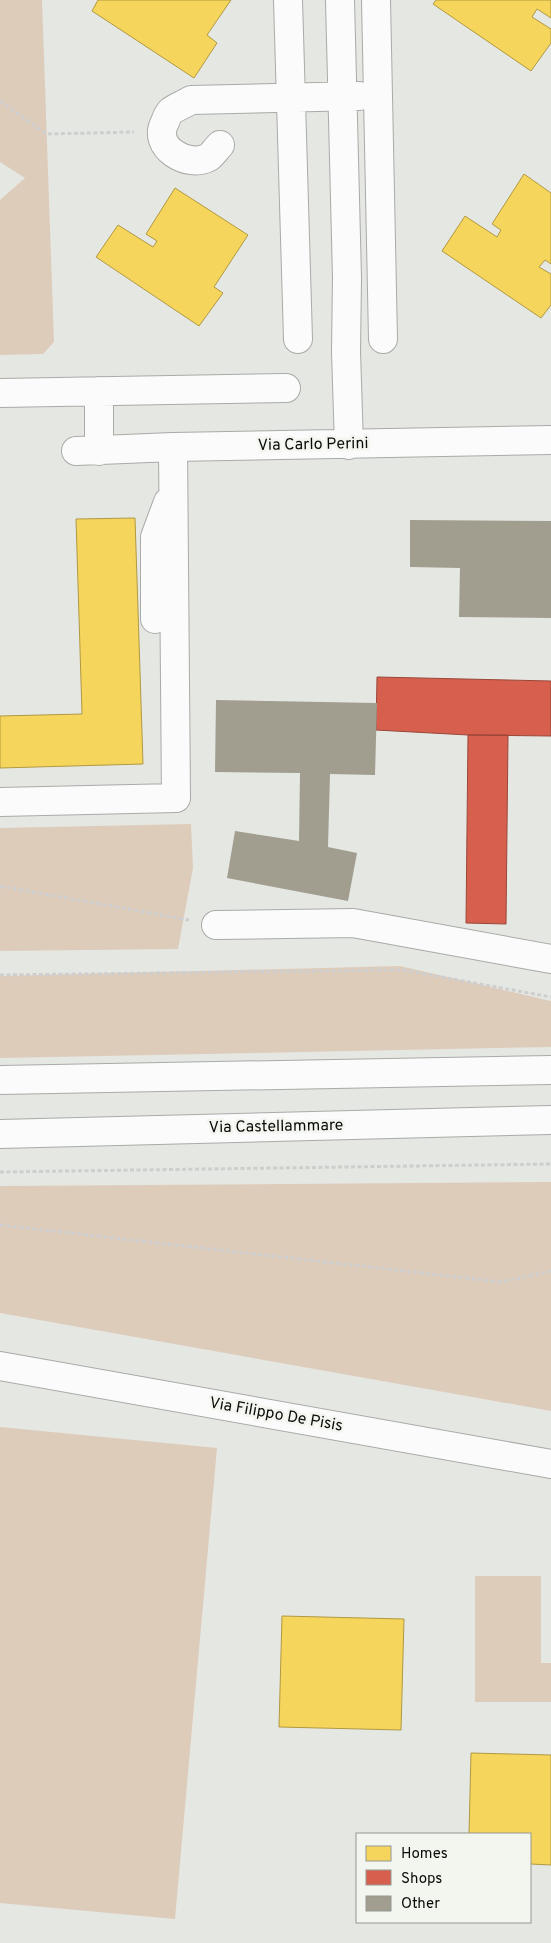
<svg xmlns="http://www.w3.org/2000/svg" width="551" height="1943" font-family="Overpass,sans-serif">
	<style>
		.green { fill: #deccbb }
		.homes { fill: #f6d55c; stroke: #b09943 }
		.shops { fill: #d6604d; stroke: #994739 }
		.building { fill: #a19e90 }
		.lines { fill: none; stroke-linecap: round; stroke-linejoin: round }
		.minor-casing { stroke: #aaaaa8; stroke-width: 30 }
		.path { stroke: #cecece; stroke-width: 3; stroke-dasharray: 4 2.5; stroke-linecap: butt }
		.minor { stroke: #fbfbfb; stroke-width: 28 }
		.labels { text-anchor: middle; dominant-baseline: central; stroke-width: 5; stroke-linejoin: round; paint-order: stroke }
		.street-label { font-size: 16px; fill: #0b0c0a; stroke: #f3f5ef }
	</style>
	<rect width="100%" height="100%" fill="#e5e7e3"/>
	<!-- green -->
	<path class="green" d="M 0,0 L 42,0 L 54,342 L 43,354 L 0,355 L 0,200 L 25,178 L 0,162 Z
		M 191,824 L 193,868 L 178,949 L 0,951 L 0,828 Z
		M 400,966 L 551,1001 L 551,1047 L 0,1058 L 0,976 Z
		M 551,1182 L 551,1411 L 0,1313 L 0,1186 Z
		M 0,1427 L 217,1448 L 175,1919 L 0,1903 Z
		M 475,1576 L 541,1576 L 541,1663 L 551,1663 L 551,1702 L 475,1702 Z"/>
	<!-- homes -->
	<path class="homes" d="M 98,0 L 231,0 L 207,35 L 217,43 L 194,78 L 92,11 Z
		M 436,0 L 551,0 L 551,18 L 537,9 L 532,17 L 551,29 L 551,43 L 531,71 L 433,4 Z
		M 524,174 L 551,193 L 551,264 L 545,260 L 539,267 L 551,274 L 551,305 L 541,318 L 442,251 L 465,216 L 497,237 L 501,230 L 492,224 Z
		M 175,188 L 248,235 L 214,287 L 223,293 L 199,326 L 96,257 L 118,225 L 153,247 L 157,241 L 146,234 Z
		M 135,518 L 143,764 L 0,768 L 0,716 L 82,714 L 76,519 Z
		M 282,1616 L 404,1619 L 401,1730 L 279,1727 Z
		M 471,1753 L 551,1755 L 551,1865 L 530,1864 L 530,1834 L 469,1834 Z"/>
	<!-- shops -->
	<path class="shops" d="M 377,677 L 551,681 L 551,736 L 468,735 L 376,730 Z
		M 468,735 L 508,735 L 506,924 L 466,923 Z"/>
	<!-- building -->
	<path class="building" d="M 410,520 L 551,521 L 551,618 L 459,617 L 460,568 L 410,567 Z
		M 216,700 L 377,703 L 375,775 L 330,774 L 328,847 L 357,853 L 348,901 L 227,878 L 235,831 L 299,841 L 300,773 L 215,772 Z"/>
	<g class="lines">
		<!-- minor casing -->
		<g class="minor-casing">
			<path id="minor" d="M 288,0 L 298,339
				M 340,0 L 347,278 L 346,352 L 349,445
				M 376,0 L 383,339
				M 220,145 C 216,149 213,154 209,157 C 188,169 151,147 165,122 C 166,119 168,114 171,111 C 176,107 185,104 191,100 L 359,96
				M 0,393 L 286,388
				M 76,451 L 173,447 L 551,440
				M 99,451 L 99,391
				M 155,619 L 155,537 L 168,502
				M 0,802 L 176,798 L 173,447
				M 216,925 L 353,923 L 551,959
				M 0,1080 L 551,1070
				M 0,1134 L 551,1120
				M 0,1366 L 551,1464"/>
		</g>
		<!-- path -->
		<path class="path" d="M 0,101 L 46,134 L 134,132
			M 0,886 L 189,920
			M 0,975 L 403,970 L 551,997
			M 0,1172 L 551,1164
			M 0,1225 L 501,1282 L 551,1271"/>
		<!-- minor -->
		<use href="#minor" class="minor"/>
	</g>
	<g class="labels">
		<!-- street labels -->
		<g class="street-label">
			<text transform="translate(313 445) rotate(-1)">Via Carlo Perini</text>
			<text transform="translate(276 1127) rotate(-1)">Via Castellammare</text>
			<text transform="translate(276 1415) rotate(10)">Via Filippo De Pisis</text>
		</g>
	</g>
	<!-- legend -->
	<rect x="356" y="1833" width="175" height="90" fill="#f3f5ef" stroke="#969893"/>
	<rect x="366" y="1846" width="25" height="15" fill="#f6d55c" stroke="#969893"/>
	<text x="401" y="1858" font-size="15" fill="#0b0c0a">Homes</text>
	<rect x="366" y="1870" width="25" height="15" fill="#d6604d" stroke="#969893"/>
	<text x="401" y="1883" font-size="15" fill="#0b0c0a">Shops</text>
	<rect x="366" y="1896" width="25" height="15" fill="#a19e90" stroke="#969893"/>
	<text x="401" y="1908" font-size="15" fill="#0b0c0a">Other</text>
</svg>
